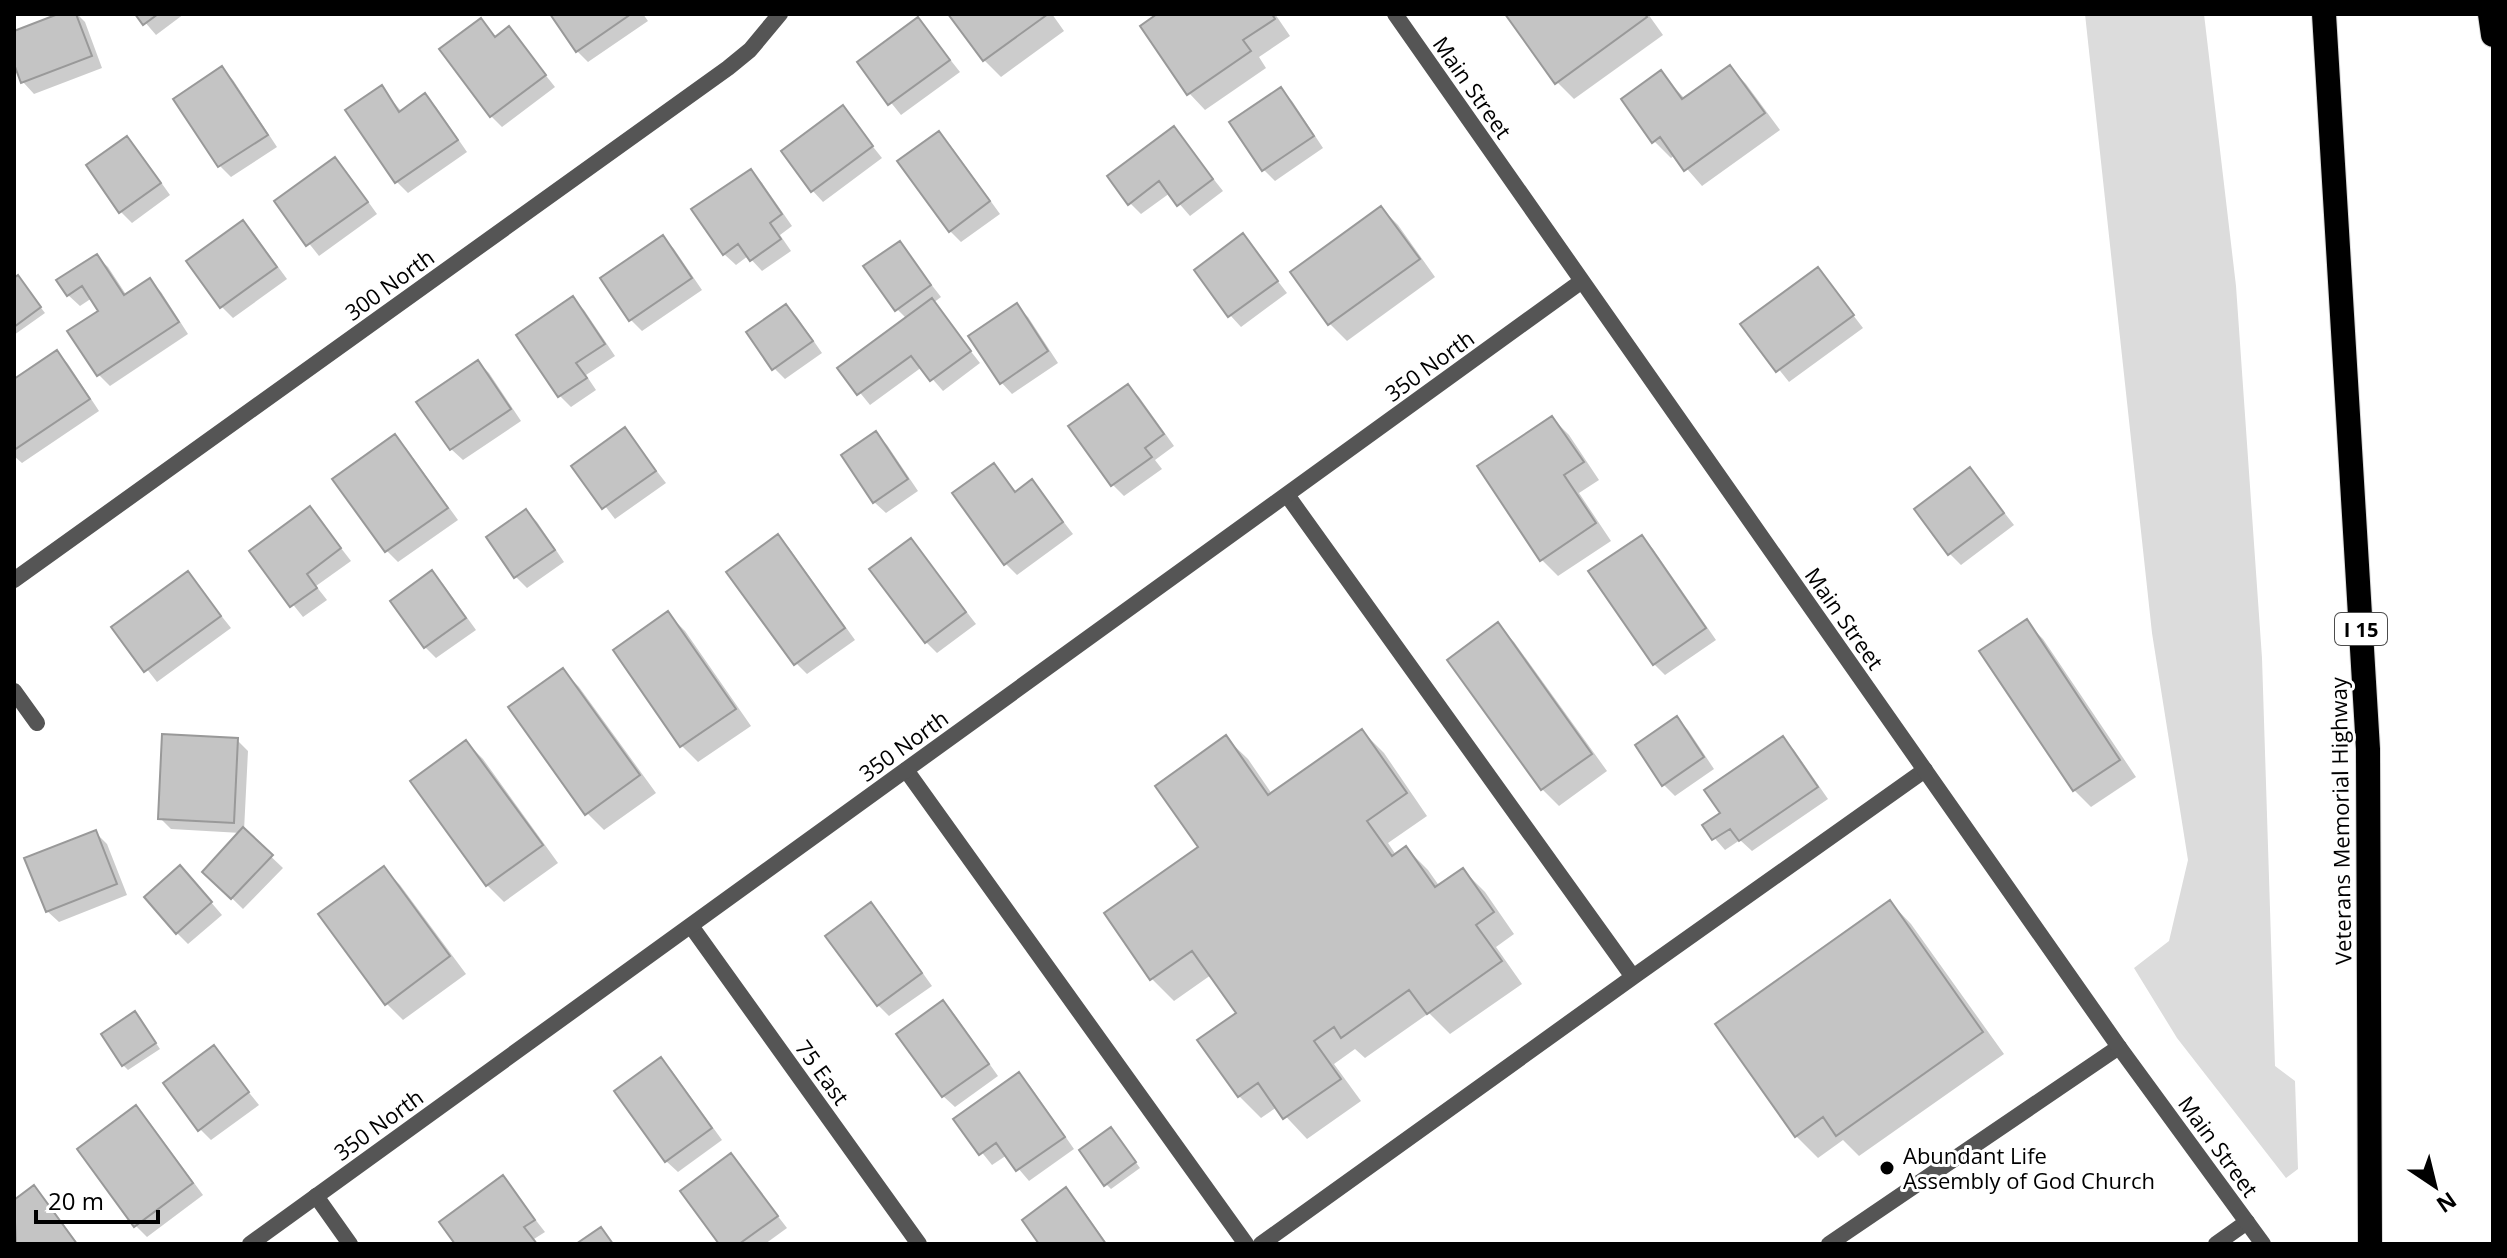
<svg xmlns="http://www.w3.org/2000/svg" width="2507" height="1258" font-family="'Open Sans',sans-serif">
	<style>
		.green { fill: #dcdcdc }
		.shadow { fill: #0003 }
		.building { fill: #c4c4c4; stroke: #999; stroke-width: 2 }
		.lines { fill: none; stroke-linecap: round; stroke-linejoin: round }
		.motorway-casing { stroke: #dbdbdb; stroke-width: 26 }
		.service { stroke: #555; stroke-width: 16 }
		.minor { stroke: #555; stroke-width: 16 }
		.tertiary { stroke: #555; stroke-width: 16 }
		.motorway { stroke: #000; stroke-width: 24 }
		.poi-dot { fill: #000; stroke: #fff; stroke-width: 3 }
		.labels { text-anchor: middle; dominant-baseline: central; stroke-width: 6; stroke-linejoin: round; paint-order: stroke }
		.shield { fill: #fff; stroke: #4c4c4c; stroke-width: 2 }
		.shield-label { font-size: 20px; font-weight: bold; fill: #000 }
		.street-label { font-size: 22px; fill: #000; stroke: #fff }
		.poi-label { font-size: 22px; fill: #000; stroke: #fff; text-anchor: start }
	</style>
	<rect width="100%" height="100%" fill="#fff"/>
	<!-- green -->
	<path class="green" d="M 2085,14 L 2204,14 L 2236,286 L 2262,658 L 2275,1066 L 2295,1081 L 2298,1169 L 2286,1178 L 2177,1038 L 2134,968 L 2169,941 L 2188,860 L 2152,633 Z"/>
	<!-- shadow -->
	<path class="shadow" d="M 64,14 L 77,14 L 85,22 L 102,68 L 34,94 L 23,82 L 14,58 L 14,33 Z
		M 138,14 L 184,14 L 156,35 Z
		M 552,14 L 643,14 L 648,21 L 588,62 L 577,51 Z
		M 951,14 L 1052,14 L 1064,31 L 1001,77 L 984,60 Z
		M 1160,14 L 1275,14 L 1290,36 L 1259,57 L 1266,68 L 1205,110 L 1189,93 Z
		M 1508,14 L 1648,14 L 1663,35 L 1574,99 L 1557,82 Z
		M 918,19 L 960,72 L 901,115 L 859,63 Z
		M 481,21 L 497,38 L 509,29 L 555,87 L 502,127 L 491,116 Z
		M 1730,67 L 1746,84 L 1780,130 L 1702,186 L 1675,155 L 1671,158 L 1654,141 L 1661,73 L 1685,99 Z
		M 222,69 L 233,80 L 277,147 L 231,177 L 220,166 L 176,100 Z
		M 381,88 L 402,112 L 425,96 L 436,107 L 467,152 L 408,193 L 397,182 Z
		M 1280,90 L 1292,101 L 1323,148 L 1275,181 L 1264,170 Z
		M 842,108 L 882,158 L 823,202 L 812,190 Z
		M 1174,129 L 1223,191 L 1190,216 L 1170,193 L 1141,214 L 1130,203 Z
		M 938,134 L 950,145 L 1000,214 L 961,242 L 950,231 Z
		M 127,138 L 138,150 L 170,195 L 132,223 L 121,212 Z
		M 335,160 L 346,171 L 377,214 L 319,256 L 276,202 Z
		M 751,171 L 762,183 L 792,226 L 780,235 L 791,251 L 762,271 L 748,256 L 736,265 L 724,254 Z
		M 1381,208 L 1398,225 L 1435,277 L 1347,341 L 1330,324 L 1293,272 Z
		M 243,223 L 254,234 L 287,279 L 233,318 L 222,307 L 189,261 Z
		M 1243,236 L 1287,293 L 1241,327 L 1230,315 Z
		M 663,237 L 674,249 L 702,290 L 642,331 L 631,320 L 602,278 Z
		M 899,243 L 941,297 L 933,303 L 980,363 L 943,391 L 922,367 L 870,405 L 840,368 L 907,319 L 897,309 Z
		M 96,256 L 108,267 L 127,296 L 149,281 L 161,292 L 188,334 L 110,386 L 99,375 L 100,311 L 92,298 L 80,306 L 68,295 Z
		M 1818,269 L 1863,328 L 1789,382 L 1743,324 Z
		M 14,280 L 22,283 L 45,313 L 14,335 Z
		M 572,299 L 584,310 L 615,356 L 586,375 L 596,390 L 571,407 L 560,396 L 518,335 Z
		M 786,306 L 797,317 L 822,353 L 785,379 L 774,368 Z
		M 1016,306 L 1028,317 L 1058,363 L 1012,394 L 1001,382 Z
		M 57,352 L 68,364 L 99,411 L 22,463 L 14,456 L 14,381 Z
		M 478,362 L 489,373 L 521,421 L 463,460 L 451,449 Z
		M 1128,386 L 1139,397 L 1174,446 L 1155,460 L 1162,469 L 1124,496 L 1113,485 L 1071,427 Z
		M 1552,418 L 1569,435 L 1599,480 L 1579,493 L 1611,541 L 1558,576 L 1541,559 Z
		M 625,430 L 666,483 L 615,519 L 574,466 Z
		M 876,434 L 887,445 L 918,491 L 886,513 L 874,502 Z
		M 395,437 L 406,448 L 458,520 L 398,562 L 387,551 L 335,479 Z
		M 994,465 L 1017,493 L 1032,481 L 1073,534 L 1017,575 L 1006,564 L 955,493 Z
		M 1970,469 L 2014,525 L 1961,565 L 1949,553 Z
		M 310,508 L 351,561 L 316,586 L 327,600 L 303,617 L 251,552 Z
		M 526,511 L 537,522 L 564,562 L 527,588 L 516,577 L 488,538 Z
		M 778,537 L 789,548 L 855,640 L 807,674 L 796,663 Z
		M 1642,537 L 1653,549 L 1716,640 L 1665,675 L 1654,664 Z
		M 911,540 L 976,624 L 937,653 L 926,642 Z
		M 432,573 L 443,584 L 476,630 L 436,658 L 425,647 Z
		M 188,574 L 231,628 L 157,682 L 114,627 Z
		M 668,614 L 685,631 L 751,726 L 698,762 L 682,746 Z
		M 2026,622 L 2043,639 L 2136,777 L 2091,807 L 2074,790 L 1982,652 Z
		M 1497,625 L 1514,642 L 1607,771 L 1559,806 L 1542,789 Z
		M 563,671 L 579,687 L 656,793 L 604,830 L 587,813 Z
		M 1677,719 L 1688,730 L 1714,769 L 1675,796 L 1664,785 L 1638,746 Z
		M 1362,731 L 1384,753 L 1427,816 L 1388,843 L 1396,855 L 1406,848 L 1428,870 L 1440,887 L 1463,870 L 1485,892 L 1514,934 L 1496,947 L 1522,984 L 1450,1034 L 1429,1013 L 1365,1058 L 1355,1049 L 1334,1064 L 1361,1101 L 1307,1139 L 1277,1107 L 1261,1118 L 1239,1096 L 1238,1014 L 1211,975 L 1174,1001 L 1152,979 L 1106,914 L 1201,847 L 1226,738 L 1248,759 L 1272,794 Z
		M 1783,739 L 1794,750 L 1828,799 L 1752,851 L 1740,840 L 1725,850 L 1704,826 L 1723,813 Z
		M 237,740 L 248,751 L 244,831 L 283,868 L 243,909 L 204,871 L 241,833 L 171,829 L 160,818 Z
		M 466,742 L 483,759 L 558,863 L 504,902 L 487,885 Z
		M 95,832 L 107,844 L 127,895 L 59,922 L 47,911 Z
		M 384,869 L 400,885 L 466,974 L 403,1020 L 386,1003 Z
		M 191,879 L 222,915 L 188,944 L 177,933 Z
		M 1890,902 L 1911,924 L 2004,1054 L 1859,1156 L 1843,1140 L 1818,1158 L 1796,1136 Z
		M 871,905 L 882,916 L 932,986 L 889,1016 L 878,1005 Z
		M 942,1003 L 954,1014 L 998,1076 L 955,1107 L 943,1096 L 899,1034 Z
		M 140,1019 L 160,1049 L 128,1070 L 123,1065 Z
		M 213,1048 L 259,1105 L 211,1140 L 200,1129 Z
		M 661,1060 L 672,1071 L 722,1140 L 678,1172 L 666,1161 Z
		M 1019,1075 L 1030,1086 L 1074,1149 L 1029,1181 L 1007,1155 L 992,1165 L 956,1120 Z
		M 136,1108 L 147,1119 L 203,1195 L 147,1237 L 135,1225 Z
		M 1116,1135 L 1140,1168 L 1111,1189 L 1106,1184 Z
		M 731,1155 L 787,1228 L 765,1244 L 721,1244 Z
		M 503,1178 L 545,1232 L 534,1239 L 538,1244 L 457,1244 Z
		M 34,1188 L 45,1199 L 78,1244 L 18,1244 L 14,1238 L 14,1202 Z
		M 1065,1190 L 1077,1201 L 1107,1244 L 1042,1244 Z"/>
	<!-- building -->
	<path class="building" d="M 58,14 L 76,14 L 92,56 L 21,83 L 14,64 L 14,31 Z
		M 135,14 L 158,14 L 143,25 Z
		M 550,14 L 631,14 L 576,52 Z
		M 948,14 L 1048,14 L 983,61 Z
		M 1157,14 L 1272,14 L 1275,19 L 1243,40 L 1251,51 L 1187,95 L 1140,26 Z
		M 1505,14 L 1645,14 L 1647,17 L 1555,84 Z
		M 918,17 L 950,60 L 888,105 L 857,62 Z
		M 481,18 L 495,37 L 509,26 L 546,75 L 490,117 L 439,49 Z
		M 1730,65 L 1765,113 L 1684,171 L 1660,137 L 1652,143 L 1621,99 L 1661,70 L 1682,99 Z
		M 222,66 L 268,135 L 218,167 L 173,99 Z
		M 382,85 L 399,112 L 425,93 L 458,140 L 395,183 L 345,110 Z
		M 1281,87 L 1314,136 L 1262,171 L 1229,122 Z
		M 843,105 L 873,146 L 811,192 L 781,151 Z
		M 1174,126 L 1213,179 L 1177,206 L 1159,181 L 1128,205 L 1107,176 Z
		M 939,131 L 990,201 L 949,232 L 897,161 Z
		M 127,136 L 161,183 L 119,213 L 86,165 Z
		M 335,157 L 368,202 L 306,246 L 274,201 Z
		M 751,169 L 782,214 L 770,223 L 781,239 L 750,261 L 738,244 L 723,255 L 691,209 Z
		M 1381,206 L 1420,259 L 1328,325 L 1290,272 Z
		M 243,220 L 277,267 L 220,308 L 186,261 Z
		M 1243,233 L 1278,281 L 1228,317 L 1194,270 Z
		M 663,235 L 692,278 L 629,321 L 600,278 Z
		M 900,241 L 931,285 L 895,311 L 863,266 Z
		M 97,254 L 124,295 L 150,278 L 179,322 L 97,376 L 67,331 L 98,311 L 82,286 L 67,296 L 56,280 Z
		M 1818,267 L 1854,315 L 1776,372 L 1740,324 Z
		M 18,275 L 41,307 L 14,327 L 14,278 Z
		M 573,296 L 605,344 L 576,363 L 587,378 L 558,397 L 516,335 Z
		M 932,298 L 971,351 L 930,381 L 911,356 L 857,395 L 837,368 Z
		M 1017,303 L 1048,351 L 1000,384 L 968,336 Z
		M 786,304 L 813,341 L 772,370 L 746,332 Z
		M 57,350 L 90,399 L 14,450 L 14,379 Z
		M 478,360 L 511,409 L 450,450 L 416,402 Z
		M 1128,384 L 1164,434 L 1145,448 L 1152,457 L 1111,486 L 1068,426 Z
		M 1552,416 L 1584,462 L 1564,475 L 1596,523 L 1540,561 L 1477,466 Z
		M 625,427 L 656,471 L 602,509 L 571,466 Z
		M 876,431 L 908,479 L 873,503 L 841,455 Z
		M 395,434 L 448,508 L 385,552 L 332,479 Z
		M 994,463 L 1015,492 L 1032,479 L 1063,522 L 1004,565 L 952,493 Z
		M 1970,467 L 2004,513 L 1948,555 L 1914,509 Z
		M 310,506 L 341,548 L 307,574 L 317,588 L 290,607 L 249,551 Z
		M 526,509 L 555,550 L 514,578 L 486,537 Z
		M 778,534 L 845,628 L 794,665 L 726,572 Z
		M 1642,535 L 1706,628 L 1653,665 L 1588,571 Z
		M 911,538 L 966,612 L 925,643 L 869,569 Z
		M 432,570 L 466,618 L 424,648 L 390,601 Z
		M 188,571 L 221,616 L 144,672 L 111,627 Z
		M 668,611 L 736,709 L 680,747 L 613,650 Z
		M 2027,619 L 2120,760 L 2073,791 L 1979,651 Z
		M 1498,622 L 1592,754 L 1541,790 L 1447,660 Z
		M 563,668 L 640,775 L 585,815 L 508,707 Z
		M 1677,716 L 1704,757 L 1662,786 L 1635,745 Z
		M 1362,729 L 1407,793 L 1367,821 L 1392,856 L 1406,846 L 1435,887 L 1463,868 L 1494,912 L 1476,925 L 1502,961 L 1427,1014 L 1409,990 L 1341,1038 L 1334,1027 L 1314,1041 L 1341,1079 L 1283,1119 L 1258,1083 L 1238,1097 L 1197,1040 L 1236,1013 L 1192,951 L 1150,980 L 1104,913 L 1198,847 L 1155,786 L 1226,735 L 1268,795 Z
		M 162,734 L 238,738 L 234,823 L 158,819 Z
		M 1783,736 L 1818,787 L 1739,841 L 1730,829 L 1712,840 L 1702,825 L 1720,813 L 1704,790 Z
		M 466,740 L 543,845 L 486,886 L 410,781 Z
		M 243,827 L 273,855 L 231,899 L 202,872 Z
		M 96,830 L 117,884 L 46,912 L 24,858 Z
		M 180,865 L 212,902 L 176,934 L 144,897 Z
		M 384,866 L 450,956 L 385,1005 L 318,914 Z
		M 1890,900 L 1983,1032 L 1836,1136 L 1823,1117 L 1795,1137 L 1715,1024 Z
		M 871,902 L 922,973 L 877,1006 L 825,936 Z
		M 943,1000 L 989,1064 L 942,1097 L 896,1034 Z
		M 135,1011 L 156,1043 L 122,1066 L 101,1034 Z
		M 214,1045 L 249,1092 L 198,1131 L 163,1083 Z
		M 661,1057 L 712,1128 L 665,1162 L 614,1091 Z
		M 1019,1072 L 1065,1137 L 1016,1171 L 996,1143 L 979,1155 L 953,1119 Z
		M 136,1105 L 193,1183 L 134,1227 L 77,1149 Z
		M 1111,1127 L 1136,1162 L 1104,1186 L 1079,1150 Z
		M 731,1153 L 778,1216 L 739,1244 L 719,1244 L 680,1191 Z
		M 503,1175 L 535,1220 L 524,1227 L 537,1244 L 455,1244 L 439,1222 Z
		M 34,1185 L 77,1244 L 16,1244 L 14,1200 Z
		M 1066,1187 L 1106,1244 L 1039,1244 L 1022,1220 Z
		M 601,1227 L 613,1244 L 576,1244 Z"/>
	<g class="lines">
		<!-- motorway casing -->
		<g class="motorway-casing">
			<path id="motorway" d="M 2324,14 L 2368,749 L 2370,1244
				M 2490,14 L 2493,35"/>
		</g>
		<!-- service -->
		<path class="service" d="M 906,770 L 1246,1244
			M 1633,977 L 1925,770
			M 1261,1244 L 1633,977 L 1287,495
			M 1829,1244 L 2119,1047"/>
		<!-- minor -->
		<path class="minor" d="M 14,580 L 728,68 L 750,50 L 780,14
			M 14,691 L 37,723
			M 691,926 L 919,1244
			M 316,1196 L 350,1244
			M 2216,1244 L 2247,1222"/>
		<!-- tertiary -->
		<path class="tertiary" d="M 1395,14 L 2119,1047 L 2263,1244
			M 250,1244 L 1582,281"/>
		<!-- motorway -->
		<use href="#motorway" class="motorway"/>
	</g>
	<!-- markers -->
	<circle class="poi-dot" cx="1887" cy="1168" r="8"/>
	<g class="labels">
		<!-- shield labels -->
		<rect class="shield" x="2335" y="613" width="52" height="32" rx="6"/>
		<g class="shield-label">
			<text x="2361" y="629">I 15</text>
		</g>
		<!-- street labels -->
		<g class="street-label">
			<text transform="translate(1473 87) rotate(55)">Main Street</text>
			<text transform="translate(389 284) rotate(-36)">300 North</text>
			<text transform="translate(1429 365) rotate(-36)">350 North</text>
			<text transform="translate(1845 618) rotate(55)">Main Street</text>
			<text transform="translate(903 745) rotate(-36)">350 North</text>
			<text transform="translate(2340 821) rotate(-91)">Veterans Memorial Highway</text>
			<text transform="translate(823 1072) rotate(54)">75 East</text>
			<text transform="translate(378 1124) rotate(-36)">350 North</text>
			<text transform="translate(2219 1146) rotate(54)">Main Street</text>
		</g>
		<!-- poi labels -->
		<g class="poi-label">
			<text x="1903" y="1155">Abundant Life<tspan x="1903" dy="25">Assembly of God Church</tspan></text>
		</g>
	</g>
	<!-- border -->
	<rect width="2507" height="1258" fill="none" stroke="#000000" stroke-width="32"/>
	<!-- north arrow -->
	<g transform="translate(2435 1186) rotate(145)" stroke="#ffffff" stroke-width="6" paint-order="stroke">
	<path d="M0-6L14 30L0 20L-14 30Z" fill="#000000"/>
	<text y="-12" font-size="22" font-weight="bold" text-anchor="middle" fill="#000000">N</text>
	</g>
	<!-- scale -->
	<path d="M36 1210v12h122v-12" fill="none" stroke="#000000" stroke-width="4"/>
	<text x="48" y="1210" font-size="24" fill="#000000" stroke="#ffffff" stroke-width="6" paint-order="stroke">20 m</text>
</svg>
